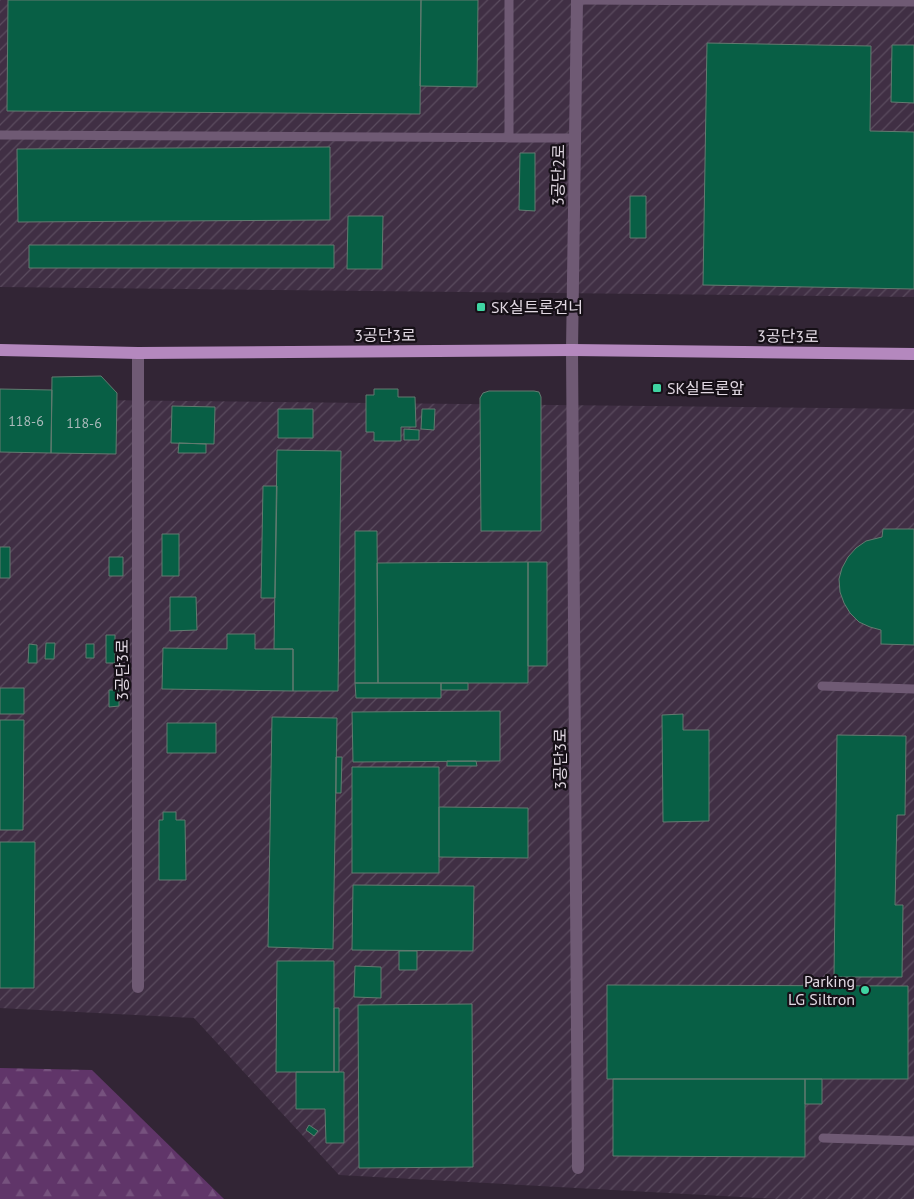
<svg xmlns="http://www.w3.org/2000/svg" width="914" height="1199" font-family="'PT Sans','Noto Sans KR',sans-serif">
	<style>
		.industrial { fill: url(#industrial-furrows) }
		.forest { fill: url(#forest-firs) }
		.building { fill: #085f45; stroke: #627b70 }
		.lines { fill: none; stroke-linecap: round; stroke-linejoin: round }
		.lane { stroke: #6f5a74; stroke-width: 9 }
		.street { stroke: #6f5a74; stroke-width: 12 }
		.primary { stroke: #b488be; stroke-width: 12 }
		.poi-dot { fill: #3fd4a2; stroke: #161017; stroke-width: 2 }
		.labels { text-anchor: middle; dominant-baseline: central; stroke-width: 4.5; stroke-linejoin: round; paint-order: stroke }
		.number-label { font-size: 14px; fill: #abbabb }
		.street-label { font-size: 16px; fill: #e1d8e2; stroke: #161017 }
		.poi-label { font-size: 16px; fill: #e1d8e2; stroke: #161017; text-anchor: start }
	</style>
	<defs>
		<pattern id="industrial-furrows" width="10" height="10" patternUnits="userSpaceOnUse" patternTransform="scale(1.25)"><rect width="10" height="10" fill="#402f44"/><path d="M-1 1l2-2M0 10L10 0M9 11l2-2" fill="none" stroke="#5b4c5f"/></pattern>
		<pattern id="forest-firs" width="22" height="20" patternUnits="userSpaceOnUse" patternTransform="scale(1.25)"><rect width="22" height="20" fill="#603569"/><path d="M5 1l3.5 6h-7zM16 11l3.5 6h-7z" fill="#76527e"/></pattern>
	</defs>
	<rect width="100%" height="100%" fill="#322535"/>
	<!-- industrial -->
	<path class="industrial" d="M 0,0 L 914,0 L 914,297 L 0,287 Z
		M 0,399 L 914,409 L 914,1199 L 778,1199 L 339,1175 L 194,1018 L 0,1008 Z"/>
	<!-- forest -->
	<path class="forest" d="M 0,1068 L 92,1070 L 224,1199 L 0,1199 Z"/>
	<!-- building -->
	<path class="building" d="M 8,0 L 421,0 L 420,114 L 7,111 Z
		M 421,0 L 478,0 L 477,87 L 420,86 Z
		M 707,43 L 871,46 L 870,131 L 914,132 L 914,289 L 703,285 Z
		M 892,45 L 914,45 L 914,103 L 891,102 Z
		M 330,147 L 330,220 L 18,222 L 17,149 Z
		M 520,153 L 535,153 L 535,211 L 519,210 Z
		M 630,196 L 646,196 L 646,238 L 630,238 Z
		M 348,216 L 383,216 L 382,269 L 347,269 Z
		M 29,245 L 334,245 L 334,268 L 29,268 Z
		M 101,376 L 117,393 L 116,454 L 51,453 L 52,377 Z
		M 0,389 L 52,390 L 51,453 L 0,452 Z
		M 374,389 L 398,389 L 398,397 L 415,397 L 416,427 L 401,427 L 401,441 L 374,441 L 374,432 L 366,432 L 366,395 L 374,395 Z
		M 489,391 L 534,391 L 539,392 L 541,397 L 541,531 L 481,531 L 480,398 L 483,393 Z
		M 172,406 L 215,407 L 214,444 L 171,443 Z
		M 278,409 L 313,409 L 313,438 L 278,438 Z
		M 422,409 L 435,409 L 434,430 L 421,429 Z
		M 404,429 L 419,430 L 419,440 L 404,440 Z
		M 179,443 L 206,444 L 206,453 L 178,453 Z
		M 277,450 L 341,451 L 338,691 L 293,691 L 293,649 L 274,649 Z
		M 263,486 L 277,486 L 275,598 L 261,598 Z
		M 883,529 L 914,529 L 914,645 L 881,644 L 881,630 L 870,627 L 859,622 L 850,613 L 844,603 L 840,592 L 839,579 L 842,568 L 848,557 L 856,548 L 866,541 L 882,537 Z
		M 355,531 L 377,531 L 378,683 L 355,683 Z
		M 162,534 L 179,534 L 179,576 L 162,576 Z
		M 0,547 L 10,547 L 10,578 L 0,578 Z
		M 109,557 L 123,557 L 123,576 L 109,576 Z
		M 528,562 L 547,562 L 547,666 L 528,666 Z
		M 528,562 L 528,683 L 378,683 L 377,563 Z
		M 170,597 L 196,597 L 197,630 L 170,631 Z
		M 227,634 L 255,634 L 255,649 L 293,649 L 293,691 L 162,689 L 163,648 L 227,649 Z
		M 106,635 L 115,635 L 115,663 L 106,663 Z
		M 46,643 L 55,643 L 54,659 L 45,659 Z
		M 29,644 L 37,645 L 37,663 L 28,663 Z
		M 86,644 L 94,644 L 94,658 L 86,658 Z
		M 355,683 L 441,683 L 441,698 L 356,698 Z
		M 441,683 L 468,683 L 468,690 L 441,690 Z
		M 0,688 L 24,688 L 24,714 L 0,714 Z
		M 109,690 L 119,690 L 119,706 L 109,707 Z
		M 500,711 L 500,761 L 353,762 L 352,712 Z
		M 683,714 L 683,730 L 709,730 L 709,821 L 663,822 L 662,715 Z
		M 272,717 L 337,718 L 333,949 L 268,947 Z
		M 0,720 L 24,720 L 23,830 L 0,830 Z
		M 167,723 L 216,723 L 216,753 L 167,753 Z
		M 837,735 L 906,736 L 905,815 L 897,815 L 895,905 L 903,905 L 902,977 L 834,977 Z
		M 336,757 L 342,757 L 341,793 L 336,793 Z
		M 447,761 L 476,761 L 477,766 L 447,766 Z
		M 352,767 L 439,767 L 439,873 L 352,873 Z
		M 439,807 L 528,808 L 528,858 L 439,857 Z
		M 163,812 L 176,812 L 176,820 L 185,820 L 186,880 L 159,880 L 159,820 L 163,820 Z
		M 0,842 L 35,842 L 34,988 L 0,988 Z
		M 353,885 L 474,886 L 473,951 L 352,950 Z
		M 399,951 L 417,951 L 417,970 L 399,970 Z
		M 277,961 L 334,961 L 334,1072 L 276,1072 Z
		M 355,966 L 381,967 L 381,998 L 354,997 Z
		M 607,985 L 908,986 L 908,1079 L 607,1079 Z
		M 472,1004 L 473,1167 L 359,1168 L 358,1005 Z
		M 334,1008 L 339,1008 L 339,1072 L 334,1072 Z
		M 296,1072 L 344,1072 L 344,1143 L 326,1143 L 325,1109 L 296,1109 Z
		M 613,1079 L 805,1079 L 805,1157 L 613,1156 Z
		M 805,1079 L 822,1079 L 822,1104 L 805,1104 Z
		M 309,1125 L 318,1131 L 314,1136 L 306,1130 Z"/>
	<g class="lines">
		<!-- lane -->
		<path class="lane" d="M 577,0 L 914,2
			M 0,135 L 575,138
			M 509,138 L 509,0
			M 822,686 L 914,689
			M 823,1138 L 914,1141"/>
		<!-- street -->
		<path class="street" d="M 577,0 L 572,350 L 578,1168
			M 138,353 L 138,987"/>
		<!-- primary -->
		<path class="primary" d="M 0,350 L 138,353 L 572,350 L 914,354"/>
	</g>
	<!-- markers -->
	<g class="poi-dot">
		<rect x="476" y="302" width="10" height="10" rx="2.5"/>
		<rect x="652" y="383" width="10" height="10" rx="2.5"/>
		<circle cx="865" cy="990" r="5"/>
	</g>
	<g class="labels">
		<!-- number labels -->
		<g class="number-label">
			<text x="26" y="421">118-6</text>
			<text x="84" y="423">118-6</text>
		</g>
		<!-- street labels -->
		<g class="street-label">
			<text transform="translate(558 175) rotate(-89)">3공단2로</text>
			<text x="385" y="335">3공단3로</text>
			<text transform="translate(788 336) rotate(1)">3공단3로</text>
			<text transform="translate(122 670) rotate(-90)">3공단3로</text>
			<text transform="translate(560 759) rotate(-90)">3공단3로</text>
		</g>
		<!-- poi labels -->
		<g class="poi-label">
			<text x="491" y="307">SK실트론건너</text>
			<text x="667" y="388">SK실트론앞</text>
			<text x="855" y="981" text-anchor="end">Parking<tspan x="855" dy="18">LG Siltron</tspan></text>
		</g>
	</g>
</svg>
